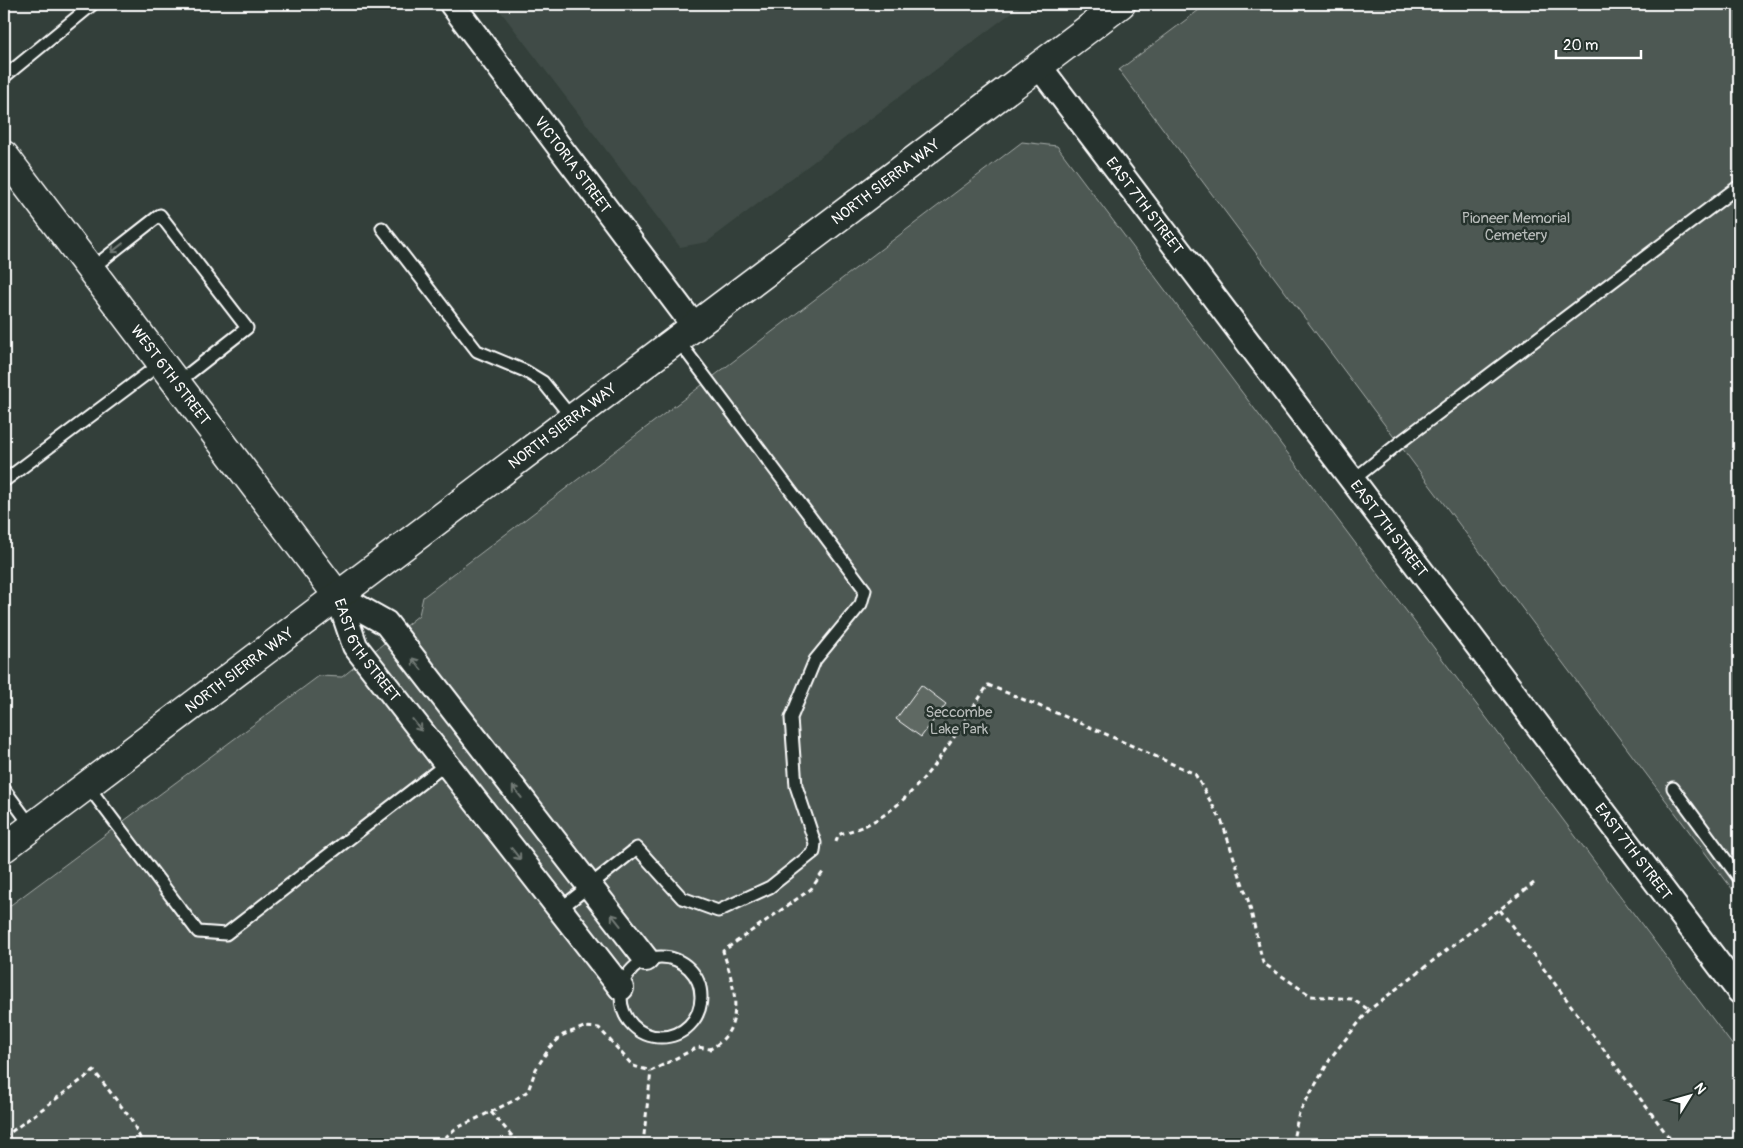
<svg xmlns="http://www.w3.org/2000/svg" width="1743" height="1148" font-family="Pangolin,sans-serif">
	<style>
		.built { fill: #404c47 }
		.green { fill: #4d5853; stroke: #a6aca9 }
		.building { fill: #5f6964; stroke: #fff }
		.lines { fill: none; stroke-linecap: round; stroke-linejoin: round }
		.service-casing { stroke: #fff; stroke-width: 15 }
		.minor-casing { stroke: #fff; stroke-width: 28 }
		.tertiary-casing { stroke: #fff; stroke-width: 31 }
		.path { stroke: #fff; stroke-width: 3; stroke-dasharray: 5 4; stroke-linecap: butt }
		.service { stroke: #26332d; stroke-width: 11 }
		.minor { stroke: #26332d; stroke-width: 24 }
		.tertiary { stroke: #26332d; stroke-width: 28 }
		.oneway { stroke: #727a76 }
		.labels { text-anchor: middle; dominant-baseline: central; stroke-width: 5; stroke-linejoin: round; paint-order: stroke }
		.street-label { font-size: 15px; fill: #fff; stroke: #26332d }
		.park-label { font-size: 15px; fill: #b8bcba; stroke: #26332d }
	</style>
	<rect width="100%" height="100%" fill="#333f3a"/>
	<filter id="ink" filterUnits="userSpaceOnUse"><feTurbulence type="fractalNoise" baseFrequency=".02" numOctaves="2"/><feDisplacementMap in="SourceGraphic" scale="10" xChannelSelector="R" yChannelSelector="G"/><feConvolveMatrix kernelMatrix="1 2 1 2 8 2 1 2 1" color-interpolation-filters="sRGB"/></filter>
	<g filter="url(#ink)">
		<!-- built -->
		<path class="built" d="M 495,4 L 1023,4 L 707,242 L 680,247 Z"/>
		<!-- green -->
		<path class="green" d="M 1207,4 L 1739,4 L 1739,898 L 1119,70 Z
			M 1022,142 L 1057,146 L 1739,1054 L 1739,1144 L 4,1144 L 4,910 L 319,676 L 342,677 L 419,615 L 423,597 Z"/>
		<!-- building -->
		<path class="building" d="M 921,685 L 946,704 L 921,737 L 896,719 Z"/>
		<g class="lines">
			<!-- service casing -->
			<g class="service-casing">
				<path id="service" d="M 4,77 L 93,4
					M 382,228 L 477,351 L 525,371 L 543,382 L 572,418
					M 91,269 L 160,215 L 247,328 L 177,383
					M 1353,480 L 1399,443 L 1739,186
					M 4,481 L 161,363
					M 87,785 L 198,932 L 226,934 L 446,764
					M 1673,788 L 1739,878
					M 4,789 L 32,827
					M 560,909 L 637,848 L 682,898 L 718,911 L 770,887 L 814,852 L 815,843 L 796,786 L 791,718 L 815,660 L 861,604 L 865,590 L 677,339
					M621 997a40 40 0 1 1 80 0a40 40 0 1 1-80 0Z"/>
			</g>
			<!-- minor casing -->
			<g class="minor-casing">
				<g id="minor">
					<path id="s1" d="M 452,4 L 694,326"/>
					<path id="s2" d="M 1039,66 L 1739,991"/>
					<path id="s3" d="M 338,596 L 355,646 L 621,988"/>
					<path d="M 338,596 L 386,623 L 646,959"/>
				</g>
			</g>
			<!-- tertiary casing -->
			<g class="tertiary-casing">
				<g id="tertiary">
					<path id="s4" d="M 4,155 L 338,596"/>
					<path id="s5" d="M 4,848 L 1121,4"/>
				</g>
			</g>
			<!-- path -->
			<path class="path" d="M 836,842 L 838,835 C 848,831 860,829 870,823 C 921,798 957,731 988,685 L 1083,724 L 1195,774 L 1222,822 L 1249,903 L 1263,963 L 1311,996 L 1352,999 L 1369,1010
				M 1500,910 L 1674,1144
				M 491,1112 L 519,1144
				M 4,1137 L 94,1071 L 131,1119 L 143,1144
				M 438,1144 L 455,1129 L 511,1102 L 528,1091 L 536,1069 L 550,1047 L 563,1035 L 584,1027 L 599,1028 L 633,1066 L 651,1071 L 698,1047 L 710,1049 C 748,1028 734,985 723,951 L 811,889 L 823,872
				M 643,1144 L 651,1071
				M 1292,1144 L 1299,1113 L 1332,1056 L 1369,1010 L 1534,883"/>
			<!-- service -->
			<use href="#service" class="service"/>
			<!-- minor -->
			<use href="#minor" class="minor"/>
			<!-- tertiary -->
			<use href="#tertiary" class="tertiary"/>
		</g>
		<!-- one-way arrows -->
		<defs><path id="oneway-shaft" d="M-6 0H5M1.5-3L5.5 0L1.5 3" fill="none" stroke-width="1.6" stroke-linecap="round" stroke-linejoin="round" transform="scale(1.25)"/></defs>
		<g class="oneway">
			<use href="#oneway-shaft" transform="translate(117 248) rotate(142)"/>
			<use href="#oneway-shaft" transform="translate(417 664) rotate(-128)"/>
			<use href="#oneway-shaft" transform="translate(417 725) rotate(52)"/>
			<use href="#oneway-shaft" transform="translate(517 792) rotate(-128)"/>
			<use href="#oneway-shaft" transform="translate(516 854) rotate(52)"/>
			<use href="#oneway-shaft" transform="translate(616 920) rotate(-128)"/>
		</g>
	</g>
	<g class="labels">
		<!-- street labels -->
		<g class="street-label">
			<text stroke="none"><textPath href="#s1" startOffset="201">VICTORIA STREET</textPath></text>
			<text stroke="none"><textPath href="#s5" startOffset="1105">NORTH SIERRA WAY</textPath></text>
			<text stroke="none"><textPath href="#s2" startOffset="175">EAST 7TH STREET</textPath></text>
			<text stroke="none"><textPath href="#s4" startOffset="276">WEST 6TH STREET</textPath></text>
			<text stroke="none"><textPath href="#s5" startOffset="700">NORTH SIERRA WAY</textPath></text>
			<text stroke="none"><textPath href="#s2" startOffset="580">EAST 7TH STREET</textPath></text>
			<text stroke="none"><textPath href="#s3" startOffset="62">EAST 6TH STREET</textPath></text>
			<text stroke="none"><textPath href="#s5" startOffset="295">NORTH SIERRA WAY</textPath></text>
			<text stroke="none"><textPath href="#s2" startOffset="985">EAST 7TH STREET</textPath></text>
		</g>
		<!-- park labels -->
		<g class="park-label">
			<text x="1516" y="218">Pioneer Memorial<tspan x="1516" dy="17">Cemetery</tspan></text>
			<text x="959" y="712">Seccombe<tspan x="959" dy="17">Lake Park</tspan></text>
		</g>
	</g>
	<!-- margin -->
	<rect width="1743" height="1148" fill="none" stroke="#26332d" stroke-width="20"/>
	<rect x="10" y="10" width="1723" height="1128" fill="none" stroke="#fff" stroke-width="2" filter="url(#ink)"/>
	<!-- north arrow -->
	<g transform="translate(1690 1096) rotate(53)" stroke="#26332d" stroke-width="4" paint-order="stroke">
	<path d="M0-4L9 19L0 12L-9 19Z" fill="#ffffff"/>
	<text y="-8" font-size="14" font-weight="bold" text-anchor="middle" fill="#ffffff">N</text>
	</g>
	<!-- scale -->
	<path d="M1556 50v8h85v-8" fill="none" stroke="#ffffff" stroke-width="2.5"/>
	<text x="1563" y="50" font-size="15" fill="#ffffff" stroke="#26332d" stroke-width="4" paint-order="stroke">20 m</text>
</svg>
